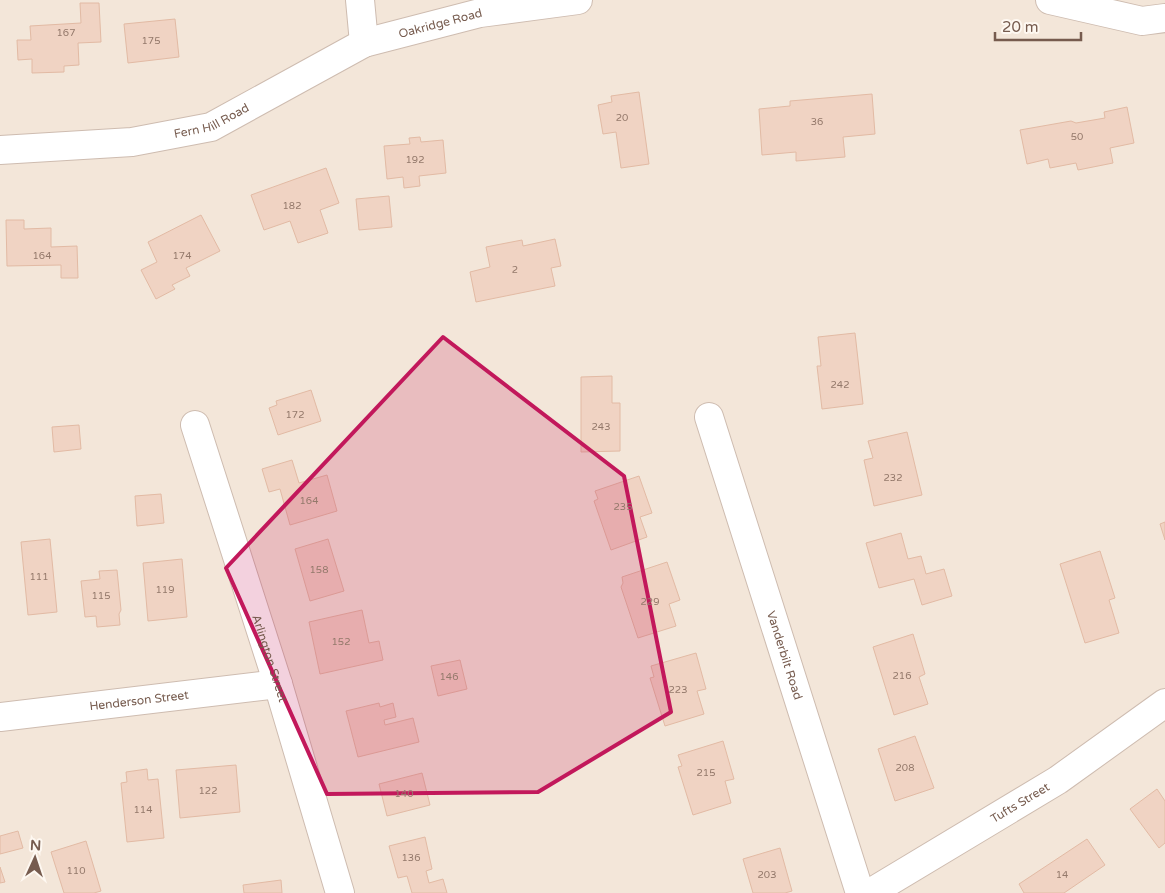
<svg xmlns="http://www.w3.org/2000/svg" width="1165" height="893" font-family="'Varela Round',sans-serif">
	<style>
		.residential { fill: #f3e6d9 }
		.building { fill: #f0d3c3; stroke: #e2baa4 }
		.lines { fill: none; stroke-linecap: round; stroke-linejoin: round }
		.minor-casing { stroke: #cebcb0; stroke-width: 30 }
		.minor { stroke: #fff; stroke-width: 28 }
		.marked { fill: #c2185b; fill-opacity: 0.2; stroke: #c2185b; stroke-width: 4; stroke-linejoin: round }
		.labels { text-anchor: middle; dominant-baseline: central; stroke-width: 4.5; stroke-linejoin: round; paint-order: stroke }
		.number-label { font-size: 10px; fill: #94796b }
		.street-label { font-size: 12px; fill: #765b4e; stroke: #fef8f1 }
	</style>
	<rect width="100%" height="100%" fill="#fcf4ea"/>
	<!-- residential -->
	<path class="residential" d="M 0,0 L 1165,0 L 1165,893 L 0,893 Z"/>
	<!-- building -->
	<path class="building" d="M 80,3 L 99,3 L 101,42 L 78,43 L 79,65 L 64,66 L 64,72 L 32,73 L 32,59 L 18,60 L 17,40 L 31,40 L 30,26 L 81,23 Z
		M 175,19 L 179,57 L 128,63 L 124,24 Z
		M 639,92 L 649,164 L 621,168 L 616,132 L 603,134 L 598,105 L 612,102 L 611,96 Z
		M 872,94 L 875,134 L 843,137 L 845,157 L 796,161 L 796,152 L 762,155 L 759,109 L 790,106 L 790,101 Z
		M 1127,107 L 1134,143 L 1110,148 L 1113,163 L 1078,170 L 1076,163 L 1050,168 L 1048,159 L 1027,164 L 1020,130 L 1071,121 L 1076,123 L 1105,118 L 1104,112 Z
		M 420,137 L 421,142 L 443,140 L 446,173 L 419,176 L 420,186 L 404,188 L 403,177 L 387,179 L 384,146 L 410,144 L 409,138 Z
		M 326,168 L 339,203 L 320,210 L 328,233 L 298,243 L 290,221 L 264,230 L 251,195 Z
		M 389,196 L 392,227 L 359,230 L 356,199 Z
		M 201,215 L 220,251 L 186,268 L 190,276 L 172,285 L 175,289 L 156,299 L 141,270 L 157,262 L 148,242 Z
		M 6,220 L 24,220 L 24,229 L 51,228 L 51,247 L 77,246 L 78,278 L 61,278 L 61,265 L 7,266 Z
		M 555,239 L 561,266 L 551,268 L 555,286 L 476,302 L 470,272 L 490,267 L 486,247 L 522,240 L 523,246 Z
		M 855,333 L 863,404 L 822,409 L 817,366 L 821,366 L 818,337 Z
		M 612,376 L 612,403 L 620,403 L 620,451 L 581,452 L 581,377 Z
		M 311,390 L 321,421 L 278,435 L 269,408 L 277,405 L 276,401 Z
		M 79,425 L 81,449 L 54,452 L 52,427 Z
		M 907,432 L 922,495 L 874,506 L 864,460 L 873,458 L 868,441 Z
		M 292,460 L 299,483 L 327,475 L 337,511 L 290,525 L 280,489 L 269,492 L 262,469 Z
		M 639,476 L 652,513 L 640,517 L 647,537 L 611,550 L 594,501 L 598,499 L 595,491 Z
		M 161,494 L 164,523 L 137,526 L 135,496 Z
		M 1165,522 L 1165,540 L 1160,524 Z
		M 901,533 L 908,559 L 921,556 L 926,574 L 944,569 L 952,596 L 922,605 L 914,579 L 879,588 L 866,543 Z
		M 50,539 L 57,612 L 28,615 L 21,542 Z
		M 328,539 L 344,591 L 310,601 L 295,549 Z
		M 1100,551 L 1115,598 L 1109,600 L 1119,633 L 1085,643 L 1060,564 Z
		M 182,559 L 187,617 L 148,621 L 143,563 Z
		M 667,562 L 680,600 L 669,604 L 676,626 L 638,638 L 621,587 L 623,583 L 622,577 Z
		M 117,570 L 121,610 L 119,614 L 120,625 L 97,627 L 96,616 L 85,617 L 81,581 L 100,579 L 99,571 Z
		M 362,610 L 369,643 L 379,641 L 383,660 L 320,674 L 309,622 Z
		M 913,634 L 925,674 L 919,677 L 928,704 L 894,715 L 873,647 Z
		M 696,653 L 706,689 L 697,691 L 704,714 L 665,726 L 650,678 L 654,677 L 651,666 Z
		M 460,660 L 467,689 L 438,696 L 431,666 Z
		M 379,703 L 380,707 L 393,703 L 396,717 L 384,720 L 385,725 L 413,718 L 419,742 L 358,757 L 346,711 Z
		M 915,736 L 934,788 L 895,801 L 878,749 Z
		M 723,741 L 734,779 L 725,781 L 731,803 L 693,815 L 678,767 L 682,766 L 678,755 Z
		M 236,765 L 240,812 L 180,818 L 176,770 Z
		M 147,769 L 148,780 L 158,779 L 164,838 L 127,842 L 121,783 L 127,782 L 126,772 Z
		M 422,773 L 430,805 L 387,816 L 379,784 Z
		M 1157,789 L 1165,801 L 1165,843 L 1159,848 L 1130,809 Z
		M 18,831 L 23,848 L 0,854 L 0,836 Z
		M 425,837 L 432,869 L 426,871 L 429,883 L 443,879 L 447,893 L 412,893 L 407,876 L 398,878 L 389,846 Z
		M 1087,839 L 1105,865 L 1064,893 L 1024,893 L 1019,884 Z
		M 86,841 L 101,891 L 94,893 L 64,893 L 51,852 Z
		M 780,848 L 792,891 L 785,893 L 753,893 L 743,859 Z
		M 0,867 L 5,882 L 0,883 Z
		M 281,880 L 282,893 L 244,893 L 243,885 Z"/>
	<g class="lines">
		<!-- minor casing -->
		<g class="minor-casing">
			<g id="minor">
				<path d="M 360,0 L 364,43"/>
				<path d="M 1050,0 L 1142,21 L 1165,18"/>
				<path id="s1" d="M 0,150 L 132,142 L 211,127 L 364,43 L 480,13 L 578,0"/>
				<path id="s2" d="M 709,417 L 860,893"/>
				<path id="s3" d="M 195,425 L 278,684 L 340,893"/>
				<path id="s4" d="M 0,717 L 278,684"/>
				<path id="s5" d="M 870,893 L 1058,780 L 1165,703"/>
			</g>
		</g>
		<!-- minor -->
		<use href="#minor" class="minor"/>
	</g>
	<!-- marked area -->
	<path class="marked" d="M 443,337 L 624,476 L 671,712 L 538,792 L 327,794 L 226,568 Z"/>
	<g class="labels">
		<!-- number labels -->
		<g class="number-label">
			<text x="66" y="33">167</text>
			<text x="151" y="41">175</text>
			<text x="622" y="118">20</text>
			<text x="817" y="122">36</text>
			<text x="1077" y="137">50</text>
			<text x="415" y="160">192</text>
			<text x="292" y="206">182</text>
			<text x="42" y="256">164</text>
			<text x="182" y="256">174</text>
			<text x="515" y="270">2</text>
			<text x="840" y="385">242</text>
			<text x="295" y="415">172</text>
			<text x="601" y="427">243</text>
			<text x="893" y="478">232</text>
			<text x="309" y="501">164</text>
			<text x="623" y="507">235</text>
			<text x="319" y="570">158</text>
			<text x="39" y="577">111</text>
			<text x="165" y="590">119</text>
			<text x="101" y="596">115</text>
			<text x="650" y="602">229</text>
			<text x="341" y="642">152</text>
			<text x="902" y="676">216</text>
			<text x="449" y="677">146</text>
			<text x="678" y="690">223</text>
			<text x="905" y="768">208</text>
			<text x="706" y="773">215</text>
			<text x="208" y="791">122</text>
			<text x="404" y="794">140</text>
			<text x="143" y="810">114</text>
			<text x="411" y="858">136</text>
			<text x="76" y="871">110</text>
			<text x="767" y="875">203</text>
			<text x="1062" y="875">14</text>
		</g>
		<!-- street labels -->
		<g class="street-label">
			<text stroke="none"><textPath href="#s1" startOffset="466">Oakridge Road</textPath></text>
			<text stroke="none"><textPath href="#s1" startOffset="215">Fern Hill Road</textPath></text>
			<text stroke="none"><textPath href="#s2" startOffset="250">Vanderbilt Road</textPath></text>
			<text stroke="none"><textPath href="#s3" startOffset="245">Arlington Street</textPath></text>
			<text stroke="none"><textPath href="#s4" startOffset="140">Henderson Street</textPath></text>
			<text stroke="none"><textPath href="#s5" startOffset="175">Tufts Street</textPath></text>
		</g>
	</g>
	<!-- north arrow -->
	<g transform="translate(35 858) rotate(3)" stroke="#fef8f1" stroke-width="4" paint-order="stroke">
	<path d="M0-4L9 19L0 12L-9 19Z" fill="#765b4e"/>
	<text y="-8" font-size="14" font-weight="bold" text-anchor="middle" fill="#765b4e">N</text>
	</g>
	<!-- scale -->
	<path d="M995 32v8h86v-8" fill="none" stroke="#765b4e" stroke-width="2.5"/>
	<text x="1002" y="32" font-size="15" fill="#765b4e" stroke="#fef8f1" stroke-width="4" paint-order="stroke">20 m</text>
</svg>
